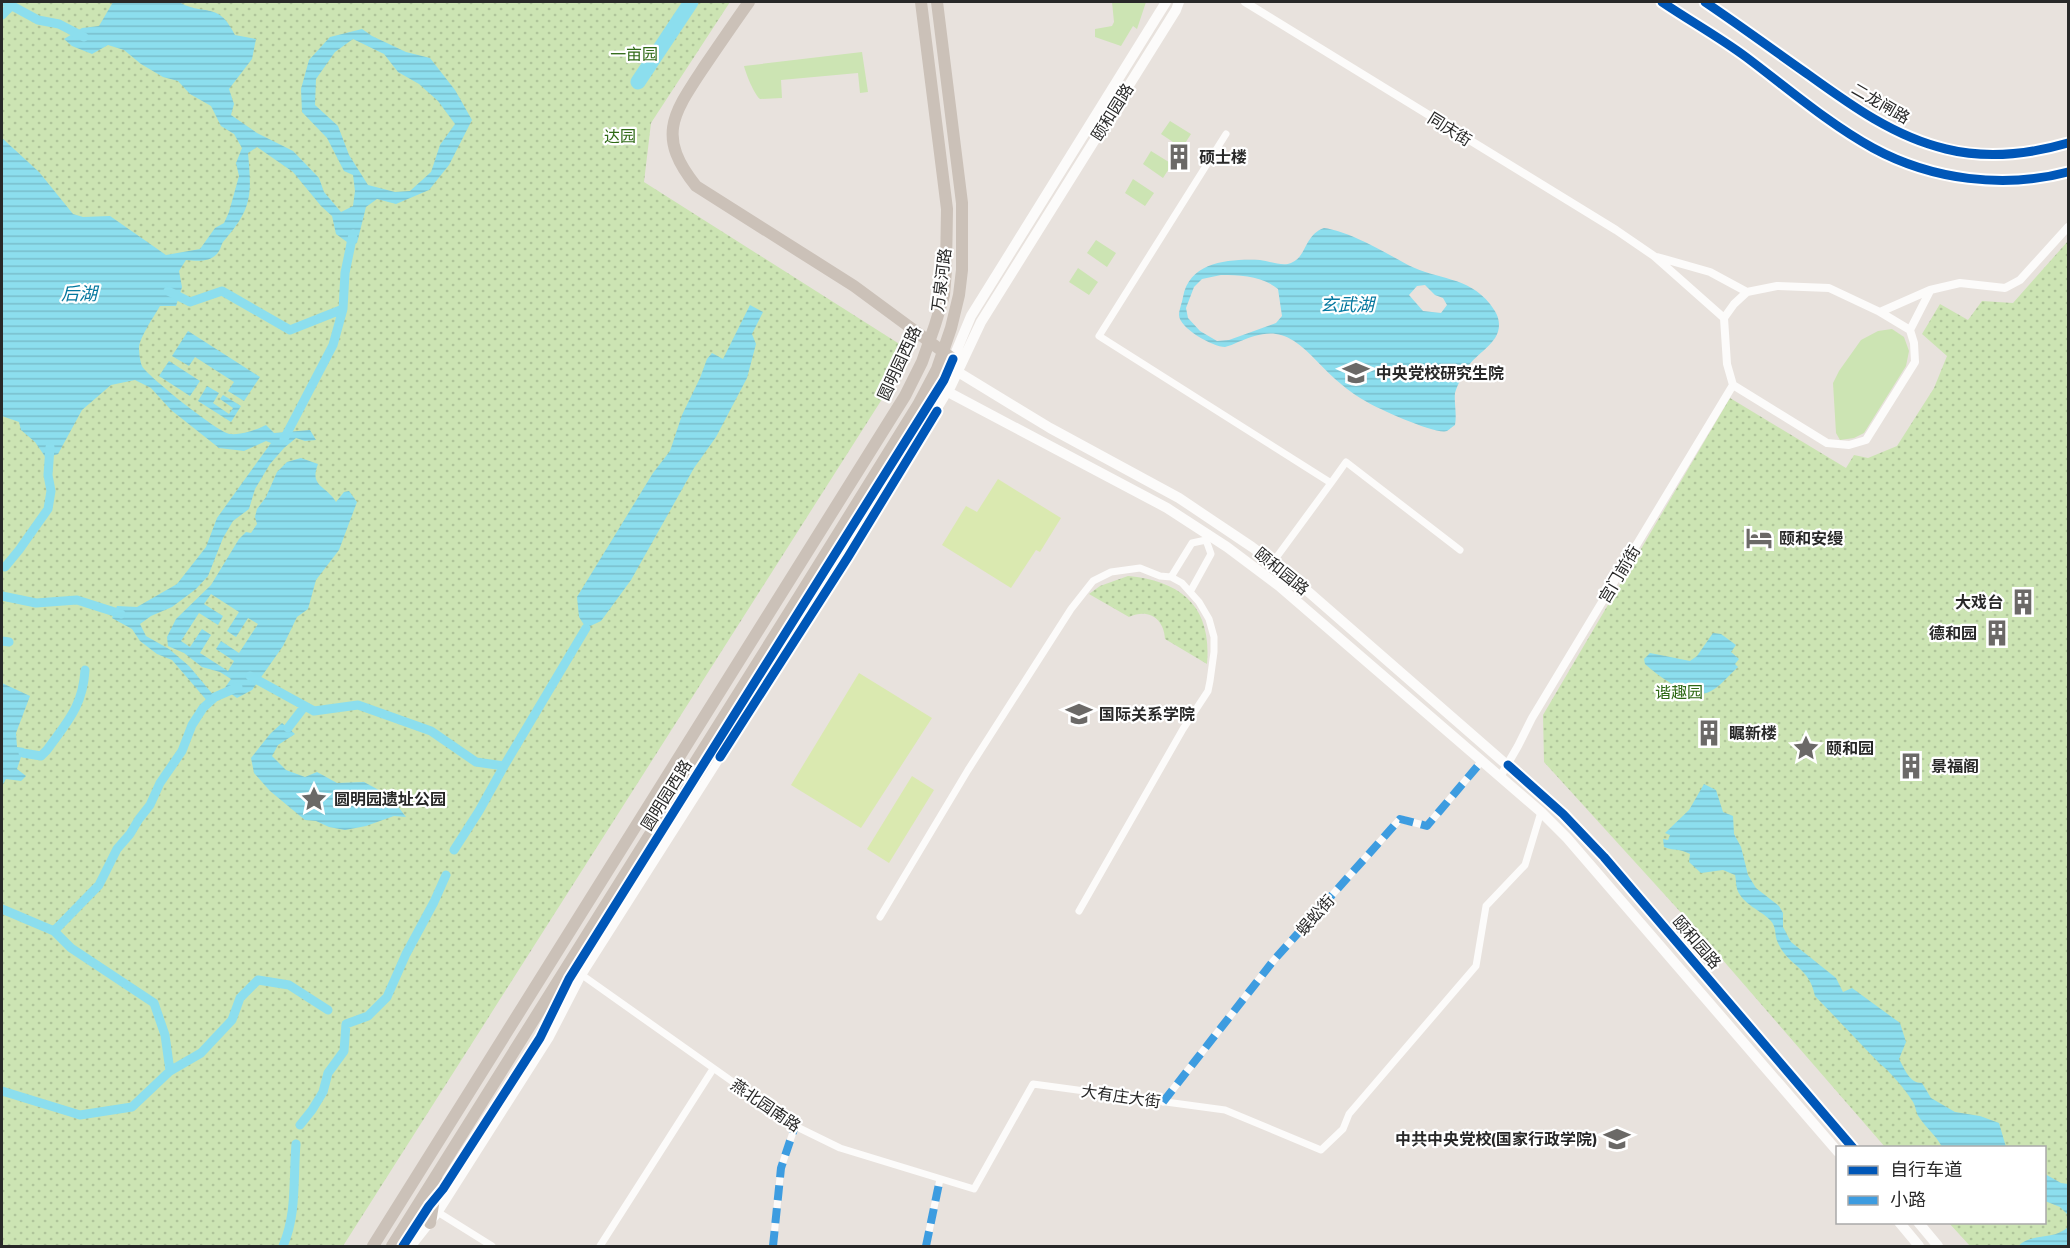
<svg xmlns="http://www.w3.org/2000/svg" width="2070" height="1248" font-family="'Titillium Web','Noto Sans SC',sans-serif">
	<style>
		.grass { fill: #cce4b3 }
		.park { fill: url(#park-dots) }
		.pitch { fill: #dae9b0 }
		.water { fill: url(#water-rules); fill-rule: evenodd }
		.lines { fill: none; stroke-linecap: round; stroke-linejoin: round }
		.canal { stroke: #8cdeee; stroke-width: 9 }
		.river { stroke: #8cdeee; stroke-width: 15 }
		.minor { stroke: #fcfbfa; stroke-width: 7 }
		.tertiary { stroke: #fcfbfa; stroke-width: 8 }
		.secondary { stroke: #fcfbfa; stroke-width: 10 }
		.trunk { stroke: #cbc1b8; stroke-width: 12 }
		.quiet { stroke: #3d9ce0; stroke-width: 8; stroke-dasharray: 15 8; stroke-linecap: butt }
		.cycleway-casing { stroke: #fff; stroke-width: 13 }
		.cycleway { stroke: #0057b8; stroke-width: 9 }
		.labels { text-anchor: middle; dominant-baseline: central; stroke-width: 4.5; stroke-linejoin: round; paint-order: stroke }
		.park-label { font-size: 16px; fill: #2e6915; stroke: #fff }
		.street-label { font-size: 16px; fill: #282828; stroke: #fff }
		.poi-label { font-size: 16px; font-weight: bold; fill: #282828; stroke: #fff; text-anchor: start }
		.water-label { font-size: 18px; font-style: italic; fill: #05789f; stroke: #fff }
	</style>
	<defs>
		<pattern id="park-dots" width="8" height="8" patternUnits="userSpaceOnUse" patternTransform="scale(1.5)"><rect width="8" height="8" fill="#cce4b3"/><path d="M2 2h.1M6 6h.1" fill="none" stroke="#afc49a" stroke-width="1.8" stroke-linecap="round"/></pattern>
		<pattern id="water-rules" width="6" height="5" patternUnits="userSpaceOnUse" patternTransform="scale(1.5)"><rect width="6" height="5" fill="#8cdeee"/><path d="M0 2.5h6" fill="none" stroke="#79becc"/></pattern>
	</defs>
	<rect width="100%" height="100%" fill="#e8e2dd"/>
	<!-- grass -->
	<path class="grass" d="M 1112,2 L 1146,2 L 1137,29 L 1133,26 L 1121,46 L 1095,37 L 1095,29 L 1112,26 L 1114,22 Z
		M 862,52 L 868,92 L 860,93 L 858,73 L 781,80 L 782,98 L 760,99 C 754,94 746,74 744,66 Z
		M 1170,121 L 1191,134 L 1182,148 L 1161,134 Z
		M 1151,151 L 1172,164 L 1163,178 L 1143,164 Z
		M 1133,179 L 1154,193 L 1145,206 L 1125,193 Z
		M 1096,240 L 1116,253 L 1107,267 L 1087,253 Z
		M 1078,268 L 1098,282 L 1089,295 L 1069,282 Z
		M 1892,329 L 1904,337 L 1909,351 L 1906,366 L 1864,433 L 1854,438 L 1840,440 L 1836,433 L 1833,383 L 1839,371 L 1861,340 L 1878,331 Z"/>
	<!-- park -->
	<path class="park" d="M 2,2 L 730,2 L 651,123 L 644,182 L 912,352 L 343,1246 L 2,1246 Z
		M 2068,241 L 2068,1246 L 1970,1246 L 1949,1223 L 2044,1222 L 2044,1148 L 1885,1147 L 1695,928 L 1544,762 L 1543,715 L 1730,398 L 1846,468 L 1854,455 L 1868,458 L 1897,446 L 1934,388 L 1947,356 L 1922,334 L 1940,304 L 1968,320 L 1982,301 L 2013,303 Z
		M 1128,576 C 1182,581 1212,607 1207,664 L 1165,639 C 1164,618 1148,608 1129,617 L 1089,594 L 1100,586 Z"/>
	<!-- pitch -->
	<path class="pitch" d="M 998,479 L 1061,518 L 1040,552 L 1036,550 L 1011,588 L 942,545 L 966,506 L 977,512 Z
		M 859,673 L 932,718 L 861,828 L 791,785 Z
		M 912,776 L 934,790 L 889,863 L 867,849 Z"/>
	<!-- water -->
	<path class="water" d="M 113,2 L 179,2 C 205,17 218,0 235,35 L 256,39 L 252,59 L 229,89 L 234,104 L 231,115 L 257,133 L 293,151 L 319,178 L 324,192 L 341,212 L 353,206 L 355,191 L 353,175 L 344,171 L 327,138 L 302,112 L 301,89 L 309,60 L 330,37 L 362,29 L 372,36 L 406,52 L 430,58 L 455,90 L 472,120 L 449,165 L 429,190 L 396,204 L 377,199 L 366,207 L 357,243 L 351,245 L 336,234 L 332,216 L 321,206 L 293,172 L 257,147 L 248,153 C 252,196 252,209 223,242 C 221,245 221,248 219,251 C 212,263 197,261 186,260 L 179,271 L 182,287 L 176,306 L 160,306 C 155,315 139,338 139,348 C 139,352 140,362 142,366 C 146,375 220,434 230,434 C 242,435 256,430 266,425 L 274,433 L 310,430 L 316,440 L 305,441 L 296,438 L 284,448 L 270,464 L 255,489 L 249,509 L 233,521 L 223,538 L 208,576 L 196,589 L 172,607 L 151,616 L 140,624 L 146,636 L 169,649 L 189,666 L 215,697 L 209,703 L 172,660 L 157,654 L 140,641 L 132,629 L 112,618 L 117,606 L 137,607 L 177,584 L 206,547 L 217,518 L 271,443 L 266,441 L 244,451 L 219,448 L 171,410 L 151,388 L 135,380 L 111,385 L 82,410 L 58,454 L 46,458 L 35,442 L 21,430 L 19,422 L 2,416 L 2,138 L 39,172 L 73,214 L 83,217 L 110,216 L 166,255 L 200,249 L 215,228 L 224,223 L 229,212 L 239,176 L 236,163 L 242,148 L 234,134 L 221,126 L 211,106 L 190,94 L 178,81 L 163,77 L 141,64 L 124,50 L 108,45 L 92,54 L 72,46 L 64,39 L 82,28 L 99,26 ZM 353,39 L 384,54 L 398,72 L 419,84 L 438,101 L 455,124 L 440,145 L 431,172 L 410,191 L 395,192 L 368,185 L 349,155 L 338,126 L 315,105 L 316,79 L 335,52 Z
		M 1324,228 C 1349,231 1386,253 1408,265 C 1437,280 1468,276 1490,304 C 1495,311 1499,316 1499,325 C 1499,344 1476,353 1467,368 C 1463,375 1457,385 1455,393 C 1454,404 1457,414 1455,425 C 1452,427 1450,429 1447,431 C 1436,435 1379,409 1367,402 C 1358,397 1348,390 1341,384 C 1324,371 1311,352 1294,341 C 1274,328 1258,334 1238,342 C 1234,344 1229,346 1225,347 C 1213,347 1179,328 1179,315 C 1179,310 1182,303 1183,297 C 1190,261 1229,259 1260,260 C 1269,261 1283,267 1291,263 C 1307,257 1304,235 1324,228 ZM 1221,275 C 1241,275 1262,276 1278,289 L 1282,316 L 1276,323 L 1229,340 L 1217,341 L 1200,331 L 1188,318 L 1186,308 L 1194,287 L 1202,279 ZM 1425,285 L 1435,295 L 1443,298 L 1447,305 L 1441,313 L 1423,311 L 1409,295 L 1417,286 Z
		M 750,305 L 763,312 L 752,334 L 756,344 L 747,378 L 716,437 L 694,468 L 631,580 L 601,621 L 586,628 L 579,617 L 577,597 L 653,473 L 670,451 L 682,415 L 700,378 L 707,359 L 712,353 L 723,359 Z
		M 188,331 L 260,377 L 244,401 L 228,391 L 234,382 L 195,357 L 189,366 L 172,356 Z
		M 169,361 L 200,381 L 190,396 L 159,376 Z
		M 207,386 L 219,393 L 213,403 L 229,414 L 233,408 L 220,399 L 223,395 L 241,406 L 231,422 L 198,401 Z
		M 301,458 L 318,464 C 309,487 326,485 336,502 L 344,492 L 349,491 L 357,502 L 339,550 L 316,580 L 308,609 L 297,617 L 283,646 L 252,690 L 237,698 L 224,689 L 231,679 L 220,672 L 202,667 L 184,653 L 168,646 L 167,637 L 176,619 L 211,585 L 239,539 L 246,532 L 251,533 L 257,524 L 255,517 L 257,509 L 266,497 L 277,472 L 287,462 ZM 211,594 L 239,612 L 227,631 L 236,637 L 248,618 L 258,624 L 239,653 L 221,641 L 216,649 L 234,661 L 228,671 L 200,653 L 211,635 L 202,629 L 190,647 L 181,641 L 199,613 L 218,625 L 223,616 L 204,604 Z
		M 1713,633 L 1721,634 L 1736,645 L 1731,652 L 1739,659 L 1735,664 L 1738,667 C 1729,675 1719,688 1709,692 C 1691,700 1658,676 1645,664 L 1644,659 L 1650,653 L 1690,661 L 1697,656 Z
		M 2,683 L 30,696 L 16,733 L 17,747 L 24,748 L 17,769 L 26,776 L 21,781 L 6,779 L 2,786 Z
		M 282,723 L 295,734 L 278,745 L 272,756 L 286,770 L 305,777 L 317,772 L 337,783 L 364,782 L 390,796 L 406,817 L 394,816 L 366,826 L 345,830 L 329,827 L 316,821 L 305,820 L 270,791 L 254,773 L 251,758 L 270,734 Z
		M 1704,784 L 1716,790 L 1723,812 L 1733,816 L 1734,834 L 1741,847 L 1748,875 L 1756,888 L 1779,906 L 1783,913 L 1783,927 L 1791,942 L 1836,978 L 1843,992 L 1852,988 L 1900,1023 L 1906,1042 L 1899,1059 C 1905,1069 1909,1083 1922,1083 L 1931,1098 L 1955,1112 L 1980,1116 L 1999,1123 L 2006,1147 L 1942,1147 C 1936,1135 1926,1128 1919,1117 C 1916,1113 1916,1108 1914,1104 C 1910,1095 1888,1069 1880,1064 L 1815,996 C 1809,966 1789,967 1778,943 C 1774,936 1777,928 1771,921 C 1761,910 1743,905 1737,889 C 1736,885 1736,879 1735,875 L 1723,870 L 1701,873 L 1689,862 L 1690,854 C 1679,848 1674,851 1664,847 L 1663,839 L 1668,840 L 1670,835 L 1665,833 L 1689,810 Z
		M 2045,1174 L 2061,1183 L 2068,1184 L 2068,1215 L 2060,1207 L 2045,1201 Z
		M 2068,1227 L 2068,1245 L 2065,1246 L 2018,1246 C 2033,1232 2053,1241 2068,1227 Z"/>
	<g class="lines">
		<!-- canal -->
		<path class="canal" d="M 5,2 L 38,20 L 59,24 L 84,37
			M 2,15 L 11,6
			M 168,291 L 190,302 L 222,291 L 290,330 L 343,309
			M 284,439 L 333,345 L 343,309 L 345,273 L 353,234
			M 5,567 L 19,550 L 48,509 L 51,491 L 48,475 L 50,447
			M 2,596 L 36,603 L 77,600 L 121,614
			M 2,641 L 9,642
			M 250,676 L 314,711 L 358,705 L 431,731 L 476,762 L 504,766 L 479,811 L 454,850
			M 288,728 L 304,707
			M 23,753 L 41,756 L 47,750 C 67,722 83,706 85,670
			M 504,766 L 586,628
			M 2,910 L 2,909 L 54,931 L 71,948 L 154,1003 L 165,1035 L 170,1071
			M 54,931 L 99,885 L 117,849 L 130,834 L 139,819 L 150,805 L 160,783 L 182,751 L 192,725 L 203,708 L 215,697 L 238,687
			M 2,1091 L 80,1115 L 132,1107 L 170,1071 L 201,1053 L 232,1020 L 240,998 L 258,980 L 289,985 L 328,1010
			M 300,1125 L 312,1110 L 323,1092 L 328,1073 L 344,1051 L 346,1024 L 368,1016 L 387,997 L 406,954 L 434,902 L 446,875
			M 283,1246 C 297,1214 293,1179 296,1144"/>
		<!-- river -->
		<path class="river" d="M 638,82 L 691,2"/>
		<!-- minor -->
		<path class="minor" d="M 1226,134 L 1099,336 L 1331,483 L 1273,562
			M 1331,483 L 1346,462 L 1460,550
			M 1171,577 L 1192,543 L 1206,540 L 1209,534
			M 1190,592 L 1211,554 L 1206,540
			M 880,917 L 968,770 L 1071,609 L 1093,581 L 1111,572 L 1140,568 L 1160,576 L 1171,577 L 1182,583 L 1199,602 L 1209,619 L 1214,637 L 1214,652 L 1210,681 L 1208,691 L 1183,729 L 1079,911
			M 582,975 L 795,1126 L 840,1148 L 974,1189 L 1033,1084 L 1225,1110 L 1321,1150 L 1343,1129 L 1349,1114 L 1476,966 L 1486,906 L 1525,865 L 1541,812
			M 1163,1102 L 1274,960 L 1400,819 L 1427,826 L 1481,762
			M 436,1211 L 492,1246
			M 600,1246 L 713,1069
			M 773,1246 L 781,1168 L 795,1126
			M 926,1246 L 940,1179"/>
		<!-- tertiary -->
		<path class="tertiary" d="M 1245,2 L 1616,230 L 1654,256 L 1724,318
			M 1657,257 L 1710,272 L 1747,292
			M 1777,286 L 1829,288 L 1880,312 L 1910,330 L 1914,343 L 1915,362 L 1866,440 L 1849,445 L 1827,443 L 1733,385 L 1727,364 L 1724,318 L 1734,304 L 1747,292 Z
			M 1880,312 L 1930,290 L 1960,283 L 2005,288 L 2020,280 L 2068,227
			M 1910,330 L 1930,291
			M 1500,777 L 1518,746 L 1532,718 L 1733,385
			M 403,1246 L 429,1206 L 443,1189 L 540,1038 L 569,979 L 944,380 L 952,362
			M 412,1246 L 438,1213 L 550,1037 L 582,975 L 848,557 L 948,392"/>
		<!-- secondary -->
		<path class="secondary" d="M 1662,2 C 1690,21 1719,37 1746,57 C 1786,87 1829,124 1873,148 C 1932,180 2004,189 2068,172
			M 1705,2 C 1739,25 1772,49 1806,73 C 1849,104 1894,137 1946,149 C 1986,159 2030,154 2068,143
			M 952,368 L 953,359 L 971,316 L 1166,2
			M 958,372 L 1050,428 L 1179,498 L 1252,547 L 1288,574 L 1563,814 L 1604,857 L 1853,1148
			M 948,392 L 1167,508 L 1227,547 L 1279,586 L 1541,812 L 1567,838 L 1838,1152
			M 948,392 L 981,322 L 1176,10 L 1179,2
			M 1899,1222 L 1919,1246
			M 1918,1222 L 1938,1246"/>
		<!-- trunk -->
		<path class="trunk" d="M 749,2 C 734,23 719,45 704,67 C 673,114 656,136 696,186 L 854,286 L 953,359
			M 430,1223 L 437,1180
			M 373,1246 L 905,396 L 922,362 L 935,325 L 944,295 L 946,270 L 947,209 L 921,2
			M 392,1246 L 800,595 L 918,405 L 937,369 L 951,328 L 959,295 L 962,270 L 962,203 L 937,2"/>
		<!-- quiet -->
		<path class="quiet" d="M 1163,1102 L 1274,960 L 1400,819 L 1427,826 L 1481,762
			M 773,1246 L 781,1168 L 795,1126
			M 926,1246 L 940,1179"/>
		<!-- cycleway casing -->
		<g class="cycleway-casing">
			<path id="cycleway" d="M 1662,2 C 1690,21 1719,37 1746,57 C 1786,87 1829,124 1873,148 C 1932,180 2004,189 2068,172
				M 1705,2 C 1739,25 1772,49 1806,73 C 1849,104 1894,137 1946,149 C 1986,159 2030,154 2068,143
				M 720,757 L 848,557 L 937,411
				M 1508,765 L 1563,814 L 1604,857 L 1853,1148
				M 403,1246 L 429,1206 L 443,1189 L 540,1038 L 569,979 L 944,380 L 953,359"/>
		</g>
		<!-- cycleway -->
		<use href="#cycleway" class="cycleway"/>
	</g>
	<!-- icons -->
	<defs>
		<g id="building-bare" transform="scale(2.07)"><path d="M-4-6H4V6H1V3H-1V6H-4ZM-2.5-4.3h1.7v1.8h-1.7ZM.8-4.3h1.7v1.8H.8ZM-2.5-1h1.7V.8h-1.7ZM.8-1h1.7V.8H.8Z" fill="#6b6967" stroke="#fff" stroke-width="2.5" paint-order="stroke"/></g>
		<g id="university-bare" transform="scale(2.07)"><path d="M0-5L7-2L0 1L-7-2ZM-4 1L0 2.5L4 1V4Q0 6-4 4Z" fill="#6b6967" stroke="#fff" stroke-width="2.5" paint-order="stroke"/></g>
		<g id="hotel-bare" transform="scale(2.07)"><path d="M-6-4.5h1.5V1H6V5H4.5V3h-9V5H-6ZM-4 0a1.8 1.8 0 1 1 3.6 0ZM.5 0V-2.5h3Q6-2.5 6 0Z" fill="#6b6967" stroke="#fff" stroke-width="2.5" paint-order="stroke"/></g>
		<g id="sight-bare" transform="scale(2.07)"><path d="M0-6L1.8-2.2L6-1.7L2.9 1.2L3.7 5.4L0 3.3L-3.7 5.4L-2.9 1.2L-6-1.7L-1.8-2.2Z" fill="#6b6967" stroke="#fff" stroke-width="2.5" paint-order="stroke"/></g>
	</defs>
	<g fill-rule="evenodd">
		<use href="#building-bare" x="1179" y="157"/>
		<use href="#university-bare" x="1356" y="373"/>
		<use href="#hotel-bare" x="1759" y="538"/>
		<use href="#building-bare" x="2023" y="602"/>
		<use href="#building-bare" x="1997" y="633"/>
		<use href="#university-bare" x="1079" y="714"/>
		<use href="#building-bare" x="1709" y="733"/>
		<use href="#sight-bare" x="1806" y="748"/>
		<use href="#building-bare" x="1911" y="766"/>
		<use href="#sight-bare" x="314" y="799"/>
		<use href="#university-bare" x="1617" y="1139"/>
	</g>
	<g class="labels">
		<!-- park labels -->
		<g class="park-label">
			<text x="634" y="54">一亩园</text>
			<text x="620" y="136">达园</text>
			<text x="1679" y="692">谐趣园</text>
		</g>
		<!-- street labels -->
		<g class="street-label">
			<text transform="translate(1881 103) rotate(30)">二龙闸路</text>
			<text transform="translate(1112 112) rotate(-58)">颐和园路</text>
			<text transform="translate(1450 129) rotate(32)">同庆街</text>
			<text transform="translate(941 280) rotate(-83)">万泉河路</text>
			<text transform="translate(899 363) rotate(-65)">圆明园西路</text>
			<text transform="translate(1282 571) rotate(39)">颐和园路</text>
			<text transform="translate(1619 574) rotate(-59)">宫门前街</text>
			<text transform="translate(666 795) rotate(-58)">圆明园西路</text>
			<text transform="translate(1315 915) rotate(-48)">蜈蚣街</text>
			<text transform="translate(1697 942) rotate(49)">颐和园路</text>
			<text transform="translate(1121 1096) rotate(8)">大有庄大街</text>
			<text transform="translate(766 1105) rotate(34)">燕北园南路</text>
		</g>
		<!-- poi labels -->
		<g class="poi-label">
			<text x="1199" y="157">硕士楼</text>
			<text x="1376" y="373">中央党校研究生院</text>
			<text x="1779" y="538">颐和安缦</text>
			<text x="2003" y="602" text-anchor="end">大戏台</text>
			<text x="1977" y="633" text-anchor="end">德和园</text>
			<text x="1099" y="714">国际关系学院</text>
			<text x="1729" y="733">瞩新楼</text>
			<text x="1826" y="748">颐和园</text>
			<text x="1931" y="766">景福阁</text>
			<text x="334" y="799">圆明园遗址公园</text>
			<text x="1597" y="1139" text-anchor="end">中共中央党校(国家行政学院)</text>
		</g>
		<!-- water labels -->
		<g class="water-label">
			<text x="79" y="293">后湖</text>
			<text x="1347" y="304">玄武湖</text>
		</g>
	</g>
	<!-- border -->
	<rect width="2070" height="1248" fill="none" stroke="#282828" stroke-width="6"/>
	<!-- legend -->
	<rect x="1836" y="1146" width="210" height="78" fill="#ffffff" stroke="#a9a9a9" stroke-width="1.5"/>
	<rect x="1848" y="1166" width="30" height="9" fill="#0057b8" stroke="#a9a9a9" stroke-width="1.5"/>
	<text x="1890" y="1176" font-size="18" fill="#282828">自行车道</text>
	<rect x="1848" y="1196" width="30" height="9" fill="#3d9ce0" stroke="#a9a9a9" stroke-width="1.5"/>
	<text x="1890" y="1206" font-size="18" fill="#282828">小路</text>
</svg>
